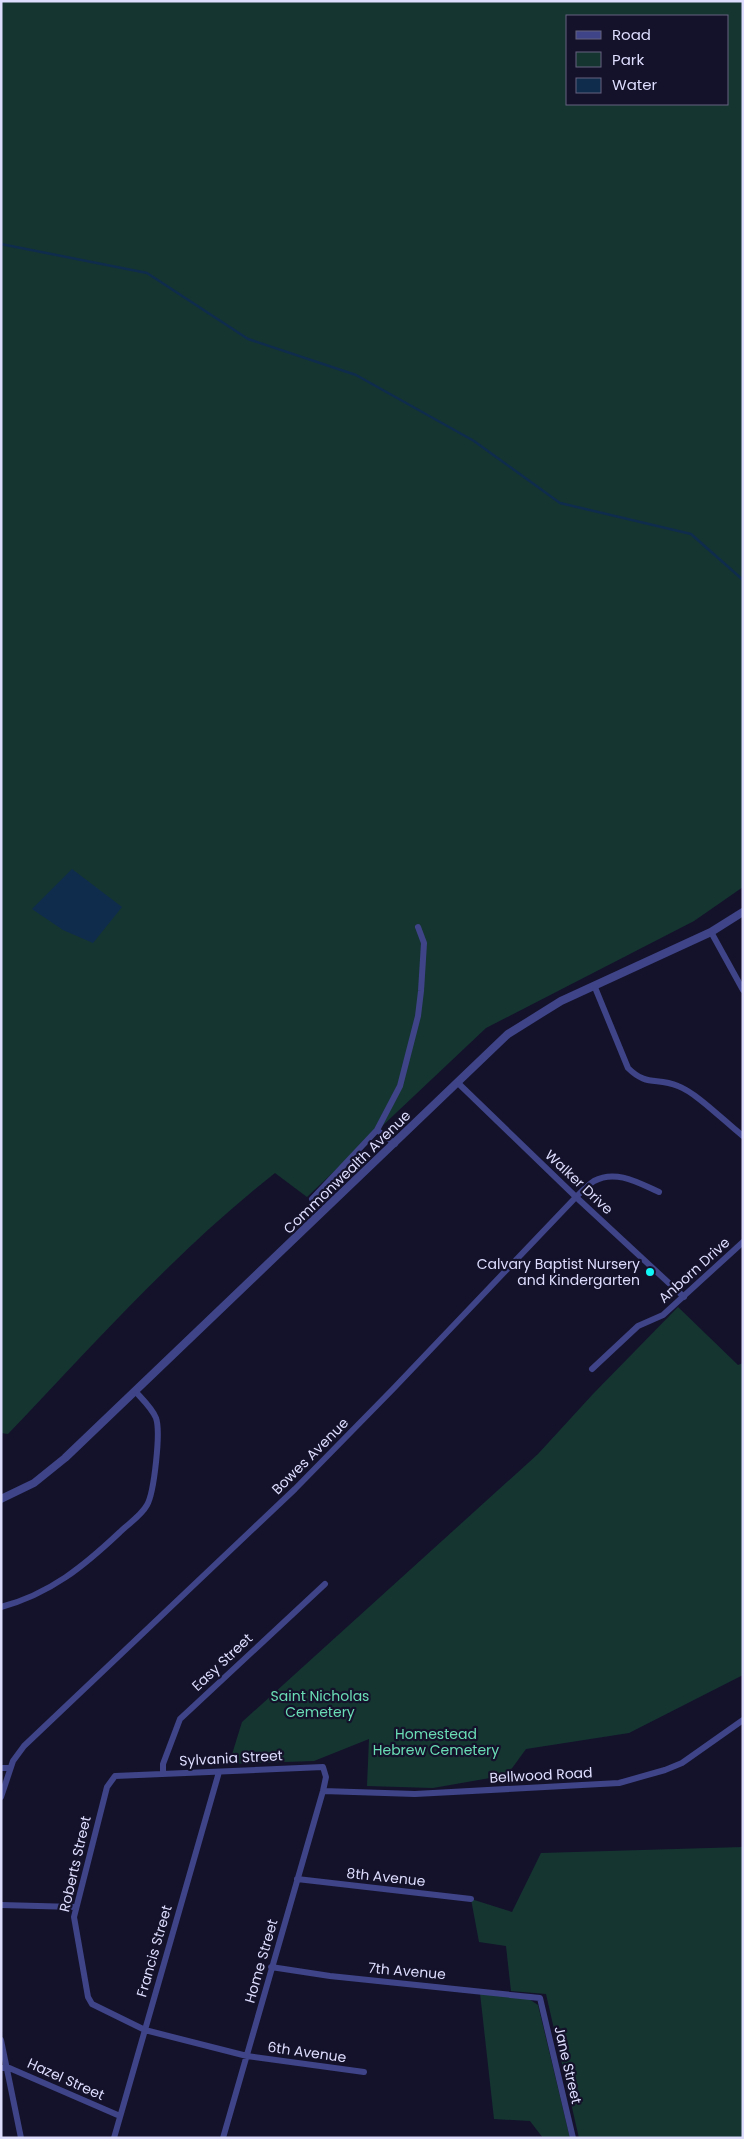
<svg xmlns="http://www.w3.org/2000/svg" width="744" height="2139" font-family="Poppins,sans-serif">
	<style>
		.green { fill: #153531; fill-rule: evenodd }
		.water { fill: #0f2c4d }
		.lines { fill: none; stroke-linecap: round; stroke-linejoin: round }
		.stream { stroke: #0f2c4d; stroke-width: 2.5 }
		.minor { stroke: #3f4488; stroke-width: 6 }
		.tertiary { stroke: #3f4488; stroke-width: 8 }
		.poi-dot { fill: #11f6f6; stroke: #14122b; stroke-width: 2 }
		.labels { text-anchor: middle; dominant-baseline: central; stroke-width: 4.5; stroke-linejoin: round; paint-order: stroke }
		.street-label { font-size: 14px; fill: #deddfe; stroke: #14122b }
		.poi-label { font-size: 14px; fill: #deddfe; stroke: #14122b; text-anchor: end }
		.park-label { font-size: 14px; fill: #6addb5; stroke: #14122b }
	</style>
	<rect width="100%" height="100%" fill="#14122b"/>
	<!-- green -->
	<path class="green" d="M 1,1 L 743,1 L 743,887 L 694,921 L 486,1028 L 307,1197 L 275,1173 C 177,1250 94,1344 8,1434 L 1,1433 ZM 568,16 L 728,16 L 728,104 L 568,104 Z
		M 678,1307 L 738,1365 L 743,1363 L 743,1675 L 629,1733 L 526,1749 L 507,1775 L 433,1788 L 367,1786 L 369,1739 L 314,1761 L 229,1764 L 242,1722 L 538,1454 L 593,1394 Z
		M 743,1847 L 743,2138 L 579,2138 L 546,1994 L 511,1991 L 506,1946 L 479,1942 L 471,1899 L 512,1912 L 541,1853 Z
		M 480,1993 L 529,1999 L 538,2005 L 570,2138 L 543,2138 L 530,2121 L 494,2119 Z"/>
	<!-- water -->
	<path class="water" d="M 72,869 L 122,907 L 93,943 L 63,930 L 32,909 Z"/>
	<g class="lines">
		<!-- stream -->
		<path class="stream" d="M 1,244 L 147,273 L 248,339 L 356,375 L 474,441 L 560,503 L 691,534 L 743,580"/>
		<!-- minor -->
		<path class="minor" d="M 711,932 L 743,990
			M 594,985 L 628,1068 C 647,1087 656,1077 678,1086 C 697,1093 726,1123 743,1136
			M 458,1083 L 576,1197 L 684,1297
			M 395,1144 L 377,1130 L 400,1086 L 418,1016 L 421,991 L 424,943 L 418,927
			M 312,1199 L 377,1130
			M 592,1369 L 638,1326 L 663,1315 L 743,1242
			M 1,1607 C 50,1594 84,1566 120,1532 C 128,1524 141,1516 147,1505 C 154,1493 161,1432 156,1418 C 152,1408 142,1399 135,1391
			M 1,1768 L 10,1768
			M 163,1774 L 163,1764 L 180,1719 L 325,1584
			M 323,1791 L 415,1794 L 619,1783 L 665,1770 L 682,1763 L 743,1720
			M 1,1797 L 13,1761 L 24,1746 L 295,1489 L 393,1389 L 576,1197 C 581,1192 588,1185 594,1181 C 616,1169 639,1183 659,1192
			M 297,1879 L 471,1899
			M 1,1905 L 75,1907
			M 271,1967 L 330,1976 L 540,1998 L 573,2138
			M 1,2040 L 21,2138
			M 1,2068 L 7,2067 L 120,2116
			M 114,2138 L 219,1772
			M 223,2138 C 257,2022 289,1906 323,1791 L 326,1777 L 323,1767 L 115,1776 L 107,1787 L 74,1917 L 88,1997 L 92,2004 L 145,2030 L 247,2056 L 364,2072"/>
		<!-- tertiary -->
		<path class="tertiary" d="M 1,1499 L 34,1483 L 65,1458 L 508,1034 L 561,1001 L 711,932 L 743,912"/>
	</g>
	<!-- markers -->
	<circle class="poi-dot" cx="650" cy="1272" r="5"/>
	<g class="labels">
		<!-- street labels -->
		<g class="street-label">
			<text transform="translate(347 1172) rotate(-44)">Commonwealth Avenue</text>
			<text transform="translate(579 1182) rotate(43)">Walker Drive</text>
			<text transform="translate(694 1270) rotate(-42)">Anborn Drive</text>
			<text transform="translate(310 1456) rotate(-45)">Bowes Avenue</text>
			<text transform="translate(222 1662) rotate(-43)">Easy Street</text>
			<text transform="translate(231 1758) rotate(-3)">Sylvania Street</text>
			<text transform="translate(541 1775) rotate(-3)">Bellwood Road</text>
			<text transform="translate(75 1864) rotate(-77)">Roberts Street</text>
			<text transform="translate(386 1877) rotate(6)">8th Avenue</text>
			<text transform="translate(154 1951) rotate(-74)">Francis Street</text>
			<text transform="translate(261 1961) rotate(-74)">Home Street</text>
			<text transform="translate(407 1971) rotate(5)">7th Avenue</text>
			<text transform="translate(307 2052) rotate(8)">6th Avenue</text>
			<text transform="translate(568 2065) rotate(77)">Jane Street</text>
			<text transform="translate(66 2079) rotate(24)">Hazel Street</text>
		</g>
		<!-- poi labels -->
		<g class="poi-label">
			<text x="640" y="1264">Calvary Baptist Nursery<tspan x="640" dy="16">and Kindergarten</tspan></text>
		</g>
		<!-- park labels -->
		<g class="park-label">
			<text x="320" y="1696">Saint Nicholas<tspan x="320" dy="16">Cemetery</tspan></text>
			<text x="436" y="1734">Homestead<tspan x="436" dy="16">Hebrew Cemetery</tspan></text>
		</g>
	</g>
	<!-- border -->
	<rect width="744" height="2139" fill="none" stroke="#deddfe" stroke-width="5"/>
	<!-- legend -->
	<rect x="566" y="15" width="162" height="90" fill="#14122b" stroke="#65637f"/>
	<rect x="576" y="31" width="25" height="8" fill="#3f4488" stroke="#65637f"/>
	<text x="612" y="40" font-size="15" fill="#deddfe">Road</text>
	<rect x="576" y="52" width="25" height="15" fill="#153531" stroke="#65637f"/>
	<text x="612" y="65" font-size="15" fill="#deddfe">Park</text>
	<rect x="576" y="78" width="25" height="15" fill="#0f2c4d" stroke="#65637f"/>
	<text x="612" y="90" font-size="15" fill="#deddfe">Water</text>
</svg>
